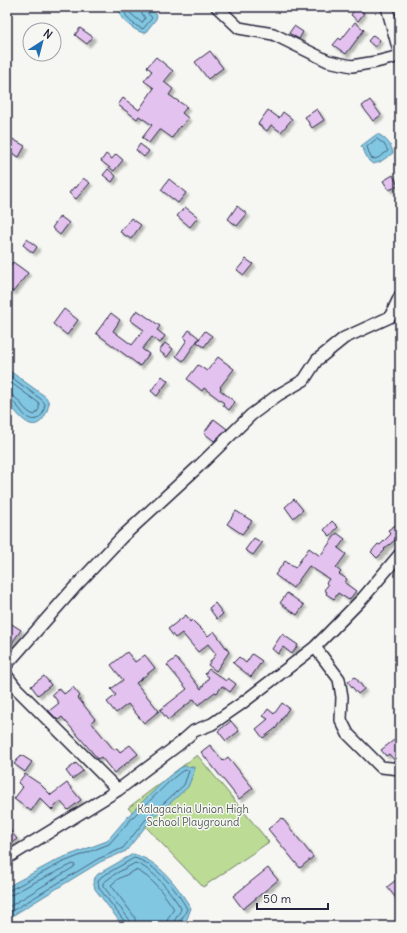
<svg xmlns="http://www.w3.org/2000/svg" width="407" height="933" font-family="Delius,sans-serif">
	<style>
		.green { fill: #bcdc95; stroke: #6f7f68 }
		.water { fill: #81c7e2; stroke: #5b859f }
		.lines { fill: none; stroke-linecap: round; stroke-linejoin: round }
		.shore { stroke: #48647e; stroke-width: 1 }
		.building { fill: #e4c2ef; stroke: #22223b; filter: url(#shadow) }
		.minor-casing { stroke: #22223b; stroke-width: 14 }
		.minor { stroke: #f6f6f2; stroke-width: 11 }
		.labels { text-anchor: middle; dominant-baseline: central; stroke-width: 3; stroke-linejoin: round; paint-order: stroke }
		.park-label { font-size: 11px; fill: #505a56; stroke: #f6f6f2 }
	</style>
	<defs>
		<filter id="shadow"><feDropShadow dx="3" dy="3" stdDeviation="1" flood-color="#0004"/></filter>
	</defs>
	<rect width="100%" height="100%" fill="#f6f6f2"/>
	<filter id="ink" filterUnits="userSpaceOnUse"><feTurbulence type="fractalNoise" baseFrequency=".025" numOctaves="2"/><feDisplacementMap in="SourceGraphic" scale="8" xChannelSelector="R" yChannelSelector="G"/><feConvolveMatrix kernelMatrix="1 2 1 2 8 2 1 2 1" color-interpolation-filters="sRGB"/></filter>
	<g filter="url(#ink)">
		<!-- green -->
		<path class="green" d="M 197,755 L 269,842 L 203,887 L 128,808 Z"/>
		<!-- water -->
		<path class="water" d="M 121,7 L 147,7 L 157,15 L 156,19 L 145,33 C 138,33 123,22 120,15 C 120,13 120,11 120,9 Z
			M 377,134 C 384,136 392,145 393,153 L 380,162 L 373,164 L 369,161 L 361,146 Z
			M 7,369 L 46,397 L 49,403 C 47,415 39,432 25,421 C 18,416 13,408 7,402 Z
			M 185,766 L 194,767 L 194,772 L 188,787 L 150,821 L 126,851 L 100,862 L 7,919 L 7,887 L 59,859 L 107,841 L 130,814 L 168,777 L 180,768 Z
			M 133,854 C 160,861 177,886 191,908 L 187,919 L 180,926 L 123,926 L 95,889 L 93,880 L 98,874 Z"/>
		<g class="lines">
			<!-- shore -->
			<path class="shore" d="M 124,7 C 124,18 133,25 143,29 L 152,18 L 146,11 L 145,7
				M 129,7 L 130,13 L 142,23 L 145,18 L 141,12 L 140,7
				M 377,139 L 384,144 L 388,151 L 378,158 L 374,159 L 371,158 L 367,147 Z
				M 7,374 L 42,400 L 45,404 L 43,413 L 39,418 C 24,426 20,401 7,399
				M 7,380 L 39,403 L 39,409 L 35,415 C 23,413 20,395 7,394
				M 7,890 L 10,890 L 61,863 L 109,844 L 133,817 L 171,780 L 182,771 L 186,770 L 189,771 L 184,785 L 147,818 L 123,848 L 98,859 L 7,914
				M 7,895 L 13,894 L 31,884 L 73,864 L 75,865 L 74,867 L 7,908
				M 126,926 L 125,922 L 99,888 L 98,881 L 101,877 L 134,858 C 155,863 177,890 187,909 L 183,917 L 178,923 L 178,926
				M 131,926 L 129,919 L 103,886 L 103,883 L 115,874 L 135,863 C 153,868 171,893 181,908 C 180,915 173,919 173,926
				M 137,926 L 134,916 L 111,885 L 118,879 L 136,870 C 152,877 165,895 174,909 L 168,918 L 167,926"/>
		</g>
		<!-- building -->
		<path class="building" d="M 356,7 L 364,13 L 358,21 L 351,15 Z
			M 355,22 L 364,30 L 346,54 L 333,45 L 339,38 L 341,40 Z
			M 294,26 L 303,32 L 299,39 L 289,33 Z
			M 80,28 L 93,37 L 87,44 L 75,35 Z
			M 373,35 L 380,40 L 375,47 L 368,41 Z
			M 210,51 L 223,68 L 208,79 L 195,62 Z
			M 156,57 L 173,71 L 164,82 L 173,89 L 169,95 L 187,107 L 182,113 L 188,118 L 181,127 L 180,126 L 172,138 L 161,130 L 159,130 L 149,143 L 142,138 L 152,125 L 139,116 L 137,119 L 118,105 L 123,98 L 139,110 L 154,88 L 144,81 L 152,71 L 147,67 Z
			M 370,100 L 381,115 L 373,121 L 362,106 Z
			M 317,109 L 324,120 L 312,128 L 305,117 Z
			M 268,110 L 279,118 L 283,112 L 292,119 L 281,132 L 271,125 L 267,131 L 258,124 Z
			M 7,136 L 25,146 L 19,157 L 7,150 Z
			M 140,144 L 149,151 L 144,157 L 136,150 Z
			M 106,154 L 112,159 L 116,154 L 123,160 L 114,171 L 101,161 Z
			M 108,169 L 116,176 L 112,182 L 103,175 Z
			M 393,175 L 398,186 L 389,190 L 383,181 Z
			M 83,178 L 90,183 L 76,199 L 69,193 L 74,187 L 76,188 Z
			M 169,179 L 186,193 L 178,203 L 161,190 Z
			M 237,206 L 247,214 L 237,226 L 228,219 Z
			M 185,207 L 198,217 L 190,227 L 177,216 Z
			M 60,216 L 69,223 L 60,235 L 52,228 Z
			M 131,218 L 141,225 L 131,239 L 120,232 Z
			M 27,239 L 37,247 L 33,253 L 23,245 Z
			M 246,259 L 253,264 L 244,275 L 237,270 Z
			M 13,262 L 28,273 L 13,292 L 7,288 L 7,270 Z
			M 64,309 L 78,320 L 67,335 L 53,324 Z
			M 137,310 L 160,326 L 157,330 L 165,336 L 160,343 L 152,337 L 142,349 L 149,354 L 140,366 L 96,333 L 111,313 L 120,320 L 113,331 L 132,345 L 144,330 L 130,320 Z
			M 189,330 L 199,338 L 183,361 L 176,356 L 187,340 L 184,337 Z
			M 205,331 L 212,336 L 204,347 L 197,342 Z
			M 165,343 L 173,349 L 167,357 L 159,351 Z
			M 218,357 L 234,369 L 220,387 L 221,388 L 220,390 L 235,402 L 229,410 L 223,405 L 224,403 L 204,388 L 202,391 L 187,379 L 198,365 L 207,371 Z
			M 162,376 L 168,381 L 157,396 L 151,391 Z
			M 214,419 L 227,429 L 214,441 L 204,433 Z
			M 294,499 L 303,510 L 293,518 L 285,507 Z
			M 236,511 L 252,521 L 242,534 L 227,524 Z
			M 332,521 L 338,527 L 330,536 L 324,530 Z
			M 400,522 L 400,536 L 384,549 L 385,550 L 377,558 L 371,552 L 378,544 L 380,545 L 391,534 L 388,530 Z
			M 337,533 L 345,539 L 338,548 L 346,554 L 336,568 L 341,572 L 339,574 L 347,579 L 345,583 L 356,591 L 349,600 L 338,593 L 334,599 L 326,594 L 327,592 L 324,590 L 328,585 L 326,583 L 329,579 L 309,566 L 293,588 L 275,575 L 285,561 L 295,568 L 309,548 L 320,556 Z
			M 254,538 L 262,543 L 253,555 L 245,550 Z
			M 287,593 L 304,605 L 297,615 L 280,603 Z
			M 215,603 L 223,614 L 217,619 L 209,608 Z
			M 186,615 L 190,622 L 192,620 L 208,636 L 214,631 L 229,652 L 216,671 L 208,665 L 216,654 L 208,644 L 198,652 L 182,633 L 175,638 L 168,629 Z
			M 7,621 L 21,630 L 7,650 Z
			M 282,634 L 298,645 L 292,654 L 283,647 L 278,654 L 272,649 Z
			M 127,652 L 135,662 L 145,655 L 155,668 L 136,683 L 159,711 L 144,723 L 128,704 L 116,713 L 107,702 L 116,695 L 111,689 L 123,680 L 111,665 Z
			M 252,654 L 262,661 L 251,677 L 233,663 L 239,657 L 246,663 Z
			M 176,658 L 201,689 L 209,677 L 205,674 L 209,669 L 226,681 L 228,678 L 236,684 L 230,692 L 222,686 L 217,693 L 215,692 L 198,705 L 194,699 L 168,720 L 160,710 L 187,689 L 167,665 Z
			M 44,676 L 51,685 L 38,695 L 31,686 Z
			M 355,677 L 364,689 L 358,694 L 348,682 Z
			M 73,687 L 80,696 L 78,698 L 95,719 L 91,722 L 114,750 L 117,748 L 120,752 L 130,745 L 138,754 L 114,773 L 101,757 L 98,759 L 62,717 L 58,720 L 49,711 L 59,703 L 52,694 L 59,688 L 64,694 Z
			M 282,703 L 289,708 L 276,728 L 263,738 L 256,729 L 268,719 L 263,716 L 268,709 L 274,714 Z
			M 231,721 L 239,731 L 226,741 L 218,731 Z
			M 394,740 L 400,748 L 400,762 L 395,761 L 389,754 L 386,756 L 381,750 Z
			M 210,745 L 223,761 L 228,757 L 253,788 L 239,799 L 201,752 Z
			M 21,755 L 32,762 L 25,772 L 14,764 Z
			M 76,763 L 83,771 L 72,779 L 66,771 Z
			M 25,774 L 40,784 L 51,795 L 67,783 L 81,800 L 68,810 L 60,801 L 52,810 L 40,798 L 31,811 L 14,799 L 23,787 L 18,783 Z
			M 282,818 L 313,857 L 300,868 L 268,829 Z
			M 7,827 L 17,839 L 7,846 Z
			M 268,868 L 278,880 L 243,909 L 233,896 Z
			M 400,877 L 400,903 L 387,887 Z"/>
		<g class="lines">
			<!-- minor casing -->
			<g class="minor-casing">
				<path id="minor" d="M 217,7 L 239,28 L 273,34 L 328,61 L 352,66 L 376,62 L 400,56
					M 387,7 L 400,55
					M 315,647 L 339,679 L 342,697 L 341,720 L 348,734 L 381,767 L 400,769
					M 7,664 L 74,588 L 122,537 L 199,466 L 251,415 L 278,395 L 304,380 L 317,360 L 344,338 L 390,317 L 400,296
					M 7,676 L 16,688 L 118,790
					M 7,858 L 118,790 L 178,745 L 194,731 L 212,724 L 241,704 L 315,647 L 363,598 L 400,554"/>
			</g>
			<!-- minor -->
			<use href="#minor" class="minor"/>
		</g>
	</g>
	<g class="labels">
		<!-- park labels -->
		<g class="park-label">
			<text x="193" y="809">Kalagachia Union High<tspan x="193" dy="13">School Playground</tspan></text>
		</g>
	</g>
	<!-- margin -->
	<rect width="407" height="933" fill="none" stroke="#f6f6f2" stroke-width="24"/>
	<rect x="12" y="12" width="383" height="909" fill="none" stroke="#22223b" stroke-width="1.5" filter="url(#ink)"/>
	<!-- north arrow -->
	<g transform="translate(42 42) rotate(36)"><circle r="19" fill="#f6f6f2" stroke="#a1a1a9"/>
	<path d="M0-3L7 15L0 10L-7 15Z" fill="#1f6fb2"/>
	<text y="-6" font-size="11" font-weight="bold" text-anchor="middle" fill="#22223b">N</text>
	</g>
	<!-- scale -->
	<path d="M257 903v6h71v-6" fill="none" stroke="#22223b" stroke-width="2"/>
	<text x="263" y="903" font-size="12" fill="#22223b" stroke="#f6f6f2" stroke-width="3" paint-order="stroke">50 m</text>
</svg>
